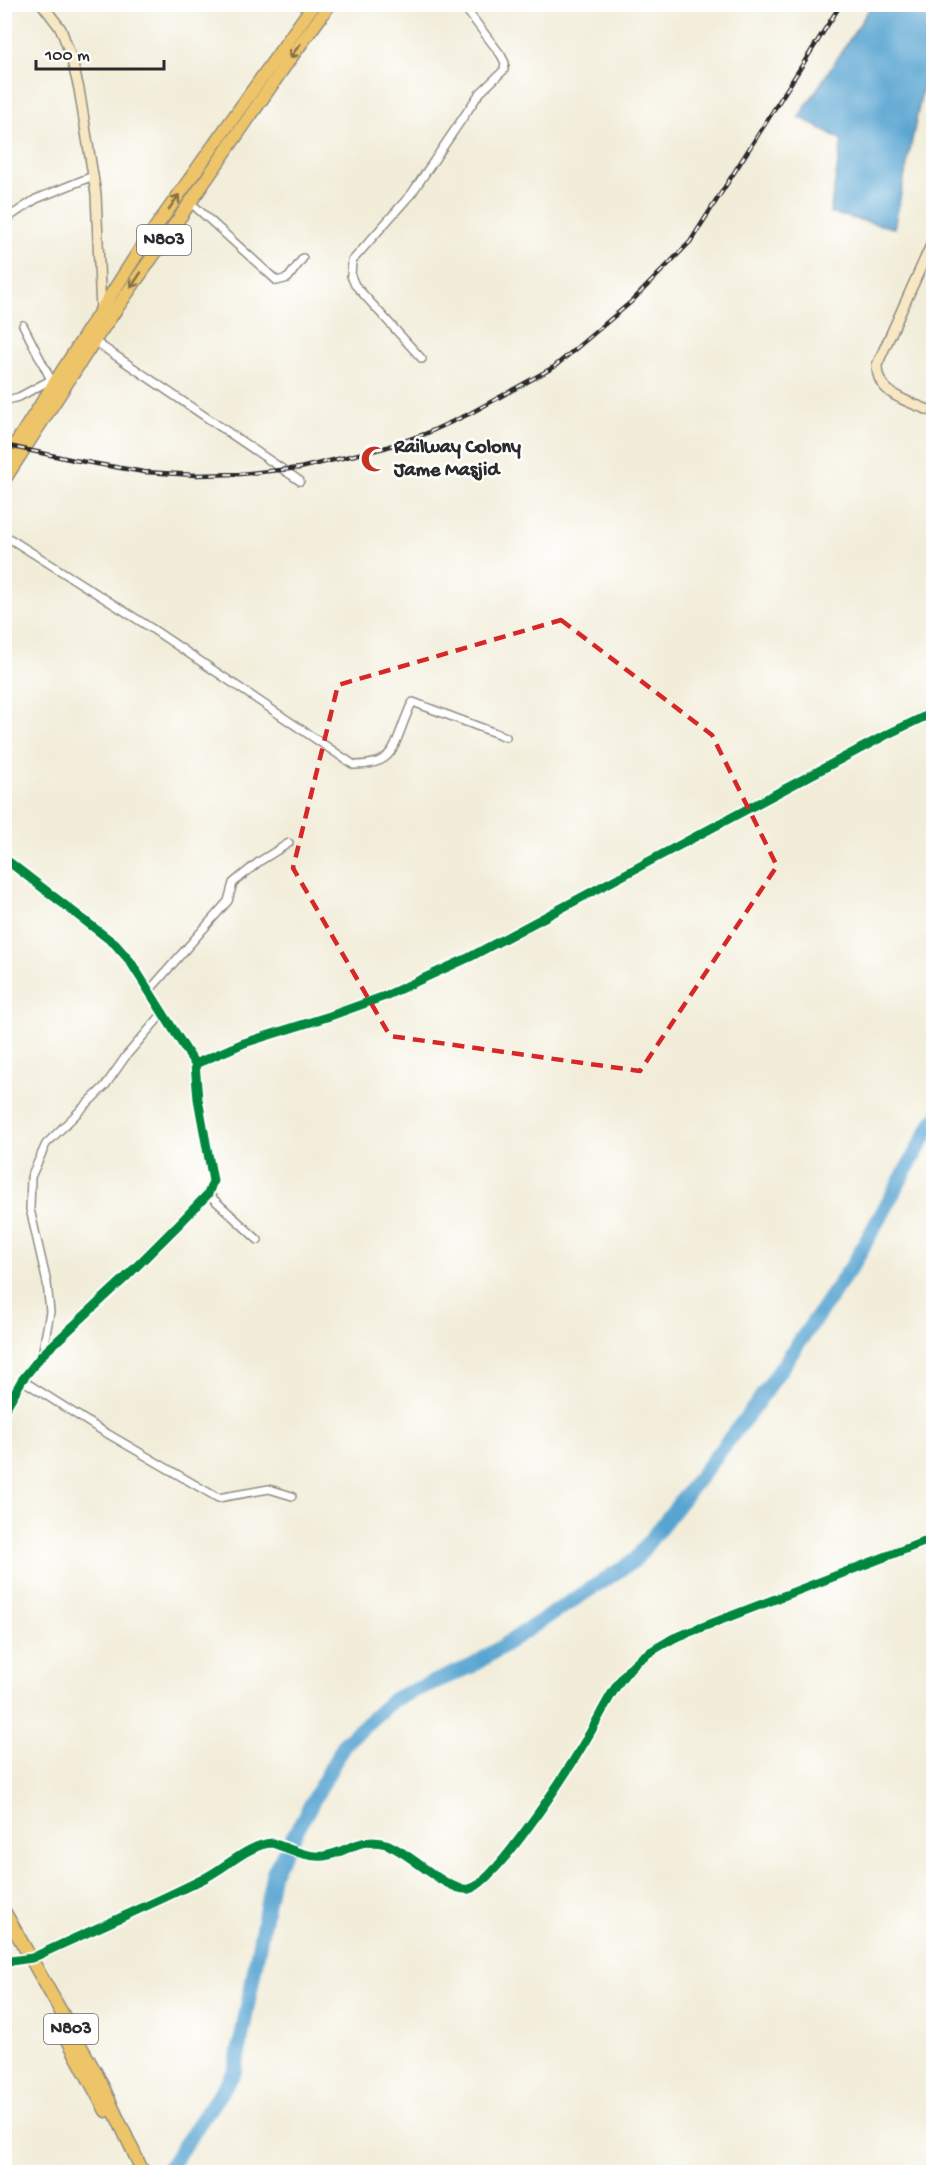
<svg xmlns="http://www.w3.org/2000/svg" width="938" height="2177" font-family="'Gochi Hand',sans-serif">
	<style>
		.water { fill: #58a4d0; stroke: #42687e; stroke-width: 1.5 }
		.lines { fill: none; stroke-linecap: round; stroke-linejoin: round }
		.river { stroke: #58a4d0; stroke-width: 15 }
		.street-casing { stroke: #8e8c82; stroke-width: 10 }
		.secondary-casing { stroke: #8e8c82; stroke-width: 12 }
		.highway-casing { stroke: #8e8c82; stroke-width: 15 }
		.street { stroke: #fff; stroke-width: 7 }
		.secondary { stroke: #f8e7c3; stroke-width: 9 }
		.highway { stroke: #eec469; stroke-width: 12 }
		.rail-casing { stroke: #2b2b2b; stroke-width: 4.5 }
		.rail { stroke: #fff; stroke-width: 2; stroke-dasharray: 7; stroke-linecap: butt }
		.cycleway-casing { stroke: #fff; stroke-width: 13 }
		.cycleway { stroke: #00873e; stroke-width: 9 }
		.oneway { stroke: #837047 }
		.marked { fill: none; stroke: #d62828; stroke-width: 4.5; stroke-dasharray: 12 8; stroke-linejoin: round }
		.labels { text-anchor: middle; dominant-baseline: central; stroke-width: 5; stroke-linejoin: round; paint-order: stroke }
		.shield { fill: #fff; stroke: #6b6b6b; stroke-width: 1.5 }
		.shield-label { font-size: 18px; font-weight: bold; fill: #2b2b2b }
		.poi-label { font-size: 20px; font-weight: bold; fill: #2b2b2b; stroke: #fff; text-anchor: start }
	</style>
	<rect width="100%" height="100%" fill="#fff"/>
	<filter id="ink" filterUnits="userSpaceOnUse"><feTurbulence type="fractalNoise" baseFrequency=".0167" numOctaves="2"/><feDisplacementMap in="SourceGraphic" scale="12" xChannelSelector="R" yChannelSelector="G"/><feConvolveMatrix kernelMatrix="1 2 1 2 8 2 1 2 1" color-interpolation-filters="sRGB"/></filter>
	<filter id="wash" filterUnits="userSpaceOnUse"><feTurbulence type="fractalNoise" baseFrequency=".008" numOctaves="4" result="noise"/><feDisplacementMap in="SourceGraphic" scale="24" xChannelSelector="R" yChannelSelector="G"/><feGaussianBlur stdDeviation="1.35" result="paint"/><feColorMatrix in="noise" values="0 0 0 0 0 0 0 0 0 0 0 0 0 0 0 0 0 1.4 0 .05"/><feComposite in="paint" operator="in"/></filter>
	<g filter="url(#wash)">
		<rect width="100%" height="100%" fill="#f2edd9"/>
		<!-- water -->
		<path class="water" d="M 872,5 L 933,5 L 933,38 L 894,228 L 830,213 L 842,140 L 799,117 Z"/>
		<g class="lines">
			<!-- river -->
			<path class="river" d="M 166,2172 L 235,2071 L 273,1873 L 345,1743 L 394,1699 L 472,1666 L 635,1560 L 755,1406 L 854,1263 L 934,1120"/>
		</g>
	</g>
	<g filter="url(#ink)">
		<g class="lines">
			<!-- street casing -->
			<g class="street-casing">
				<path id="street" d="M 190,202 L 277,281 L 288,278 L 303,258
					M 6,219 L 36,199 L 93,176
					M 23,325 L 51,380
					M 94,341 L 300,481
					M 422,359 L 355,285 L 351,276 L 352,261 L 412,193 L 479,94 L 504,70 L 505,63 L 501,55 L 462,4
					M 4,401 L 19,397 L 56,377
					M 4,535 L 151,628 L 354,765 C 392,765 393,750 405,719 C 408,713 409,707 413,702 L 506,737
					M 4,858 L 115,944 L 130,961 L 195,1064 L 198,1099 L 213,1181 L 208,1194 L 179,1224 L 125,1278 L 42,1355 L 22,1380 L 4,1411
					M 149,991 L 228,901 L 233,883 L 260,861 L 289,843
					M 195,1064 L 244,1043 L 330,1016 L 385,996 L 470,957 L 886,735 L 934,712
					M 208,1194 L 258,1240
					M 42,1355 L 50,1312 L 47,1283 L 30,1209 L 31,1177 L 46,1144 L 105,1086 L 126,1056 L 163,1013
					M 22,1380 L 96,1427 L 218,1498 L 269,1489 L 292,1496
					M 4,1962 L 32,1958 L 206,1878 L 257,1847 L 272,1843"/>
			</g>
			<!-- secondary casing -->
			<g class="secondary-casing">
				<path id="secondary" d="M 42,4 L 61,29 L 71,57 L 79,89 L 96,194 L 101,311
					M 934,231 L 931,245 L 877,365 C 876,395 910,402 934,412
					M 272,1843 C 288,1848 307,1858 324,1856 C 348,1853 357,1836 386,1844 C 410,1852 446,1892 469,1889 C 494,1885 569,1769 584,1743 C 598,1721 609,1693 626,1673 C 638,1657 657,1648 674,1638 L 934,1538"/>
			</g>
			<!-- highway casing -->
			<g class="highway-casing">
				<path id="highway" d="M 4,462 L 141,248 L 314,4
					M 4,480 L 94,341 L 289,60 L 330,4
					M 4,1911 L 97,2075 L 143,2172
					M 63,2031 L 106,2111"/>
			</g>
			<!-- street -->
			<use href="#street" class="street"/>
			<!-- secondary -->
			<use href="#secondary" class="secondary"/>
			<!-- highway -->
			<use href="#highway" class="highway"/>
			<!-- rail casing -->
			<g class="rail-casing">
				<path id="rail" d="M 4,445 L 74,460 L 144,472 L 196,475 L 240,474 L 300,468 L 384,448 L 425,434 L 469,414 L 554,367 L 631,302 L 690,242 L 841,4"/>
			</g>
			<!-- rail -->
			<use href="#rail" class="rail"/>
			<!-- cycleway casing -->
			<g class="cycleway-casing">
				<path id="cycleway" d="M 4,858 L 115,944 L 130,961 L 195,1064 L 198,1099 L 213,1181 L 208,1194 L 179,1224 L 125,1278 L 42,1355 L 22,1380 L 4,1411
					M 195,1064 L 244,1043 L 330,1016 L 385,996 L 470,957 L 886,735 L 934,712
					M 4,1962 L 32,1958 C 89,1931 147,1907 203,1879 C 224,1869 249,1844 272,1843 C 288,1848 307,1858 324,1856 C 348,1853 357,1836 386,1844 C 410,1852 446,1892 469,1889 C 494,1885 569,1769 584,1743 C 598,1721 609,1693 626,1673 C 638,1657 657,1648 674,1638 L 934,1538"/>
			</g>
			<!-- cycleway -->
			<use href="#cycleway" class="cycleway"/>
		</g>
		<!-- one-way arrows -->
		<defs><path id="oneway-shaft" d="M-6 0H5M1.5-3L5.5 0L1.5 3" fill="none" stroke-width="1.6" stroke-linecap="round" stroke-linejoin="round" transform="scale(1.5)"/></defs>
		<g class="oneway">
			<use href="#oneway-shaft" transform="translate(295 51) rotate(127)"/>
			<use href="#oneway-shaft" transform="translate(174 202) rotate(-55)"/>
			<use href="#oneway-shaft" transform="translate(136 280) rotate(124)"/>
		</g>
	</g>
	<!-- marked area -->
	<path class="marked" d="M 561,620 L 712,735 L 777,866 L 640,1071 L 390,1036 L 293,868 L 338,685 Z"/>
	<!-- icons -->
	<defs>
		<g id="mosque-bare" transform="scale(2.07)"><path d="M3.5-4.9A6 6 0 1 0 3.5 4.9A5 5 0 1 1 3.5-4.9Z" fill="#c8321e" stroke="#fff" stroke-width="2.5" paint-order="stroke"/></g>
	</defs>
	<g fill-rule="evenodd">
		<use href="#mosque-bare" x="374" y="459"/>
	</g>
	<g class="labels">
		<!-- shield labels -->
		<g class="shield">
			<rect x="137" y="225" width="54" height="30" rx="4.5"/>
			<rect x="44" y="2014" width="54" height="30" rx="4.5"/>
		</g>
		<g class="shield-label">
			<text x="164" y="240">N803</text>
			<text x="71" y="2029">N803</text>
		</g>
		<!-- poi labels -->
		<g class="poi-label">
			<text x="394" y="448">Railway Colony<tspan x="394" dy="23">Jame Masjid</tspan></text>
		</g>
	</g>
	<!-- margin -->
	<rect width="938" height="2177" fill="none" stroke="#fff" stroke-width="24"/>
	<!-- scale -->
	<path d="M36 60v9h128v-9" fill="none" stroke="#2b2b2b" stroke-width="3"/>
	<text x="45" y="60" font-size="18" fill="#2b2b2b" stroke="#ffffff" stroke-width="4.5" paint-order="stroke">100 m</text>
</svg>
